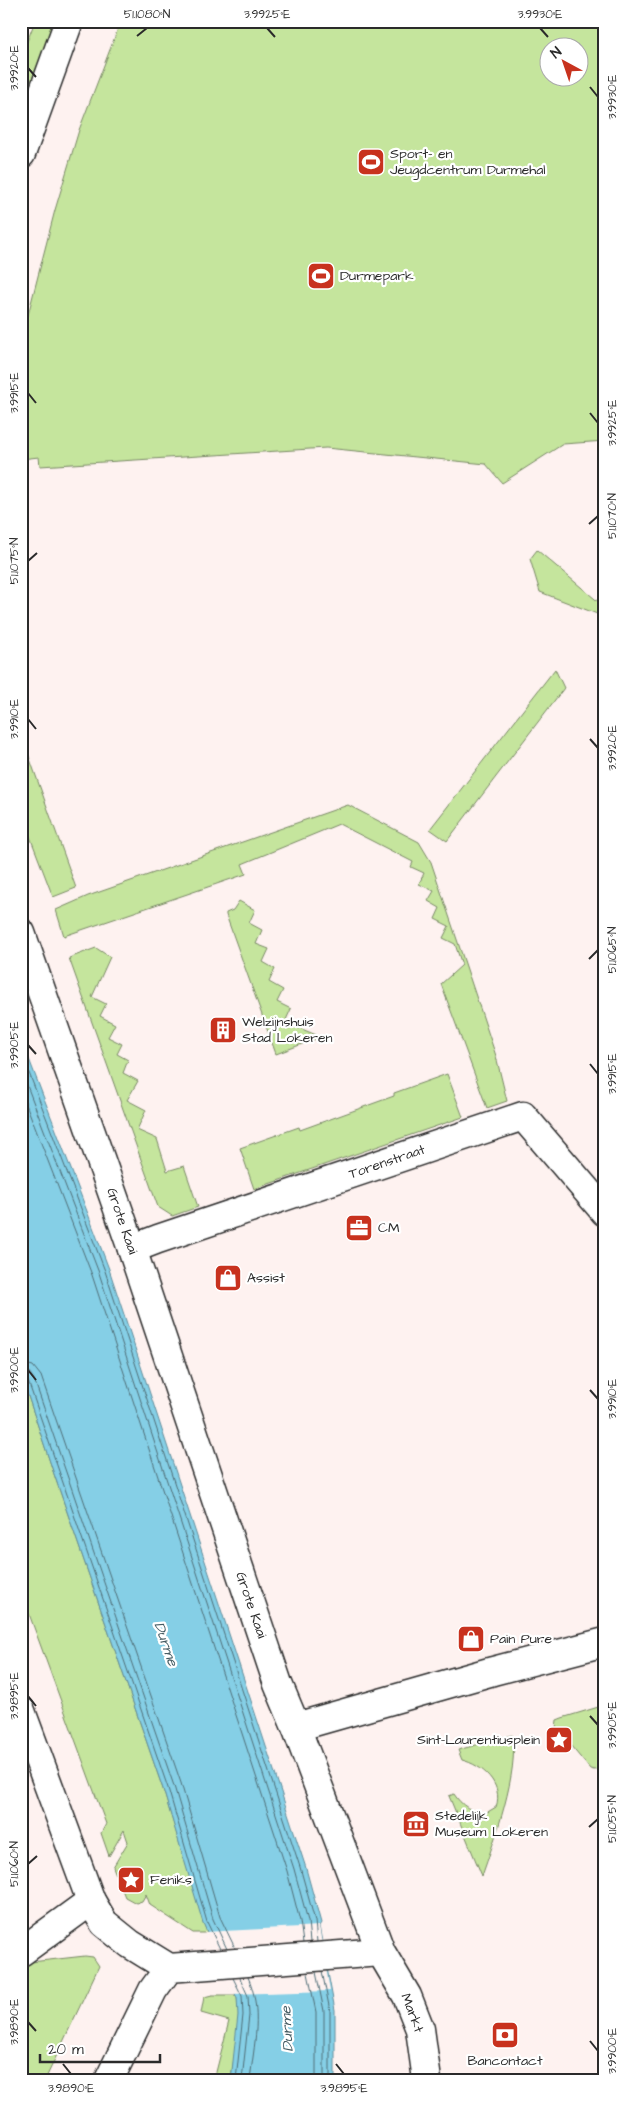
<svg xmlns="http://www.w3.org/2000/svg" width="626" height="2101" font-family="'Architects Daughter',sans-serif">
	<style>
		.green { fill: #c5e59d; stroke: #788864; fill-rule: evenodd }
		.water { fill: #85cfe6; stroke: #618d9b }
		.pier { fill: #fef2f0 }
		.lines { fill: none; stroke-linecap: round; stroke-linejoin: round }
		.shore { stroke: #4f6d76; stroke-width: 1 }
		.street-casing { stroke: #2b2b2b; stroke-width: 31 }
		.secondary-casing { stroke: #2b2b2b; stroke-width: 31 }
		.street { stroke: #fff; stroke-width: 28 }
		.secondary { stroke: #fff; stroke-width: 28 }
		.ticks { fill: none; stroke: #2b2b2b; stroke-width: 2 }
		.labels { text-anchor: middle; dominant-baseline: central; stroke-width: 4.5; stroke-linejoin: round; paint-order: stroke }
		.poi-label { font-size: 14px; fill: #2b2b2b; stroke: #fff; text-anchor: start }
		.street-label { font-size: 14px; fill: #2b2b2b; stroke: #fff }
		.water-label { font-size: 15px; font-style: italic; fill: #465c63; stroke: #fff }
		.neatline { fill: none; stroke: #2b2b2b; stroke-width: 2 }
		.ticks-label { font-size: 12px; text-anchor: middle; fill: #2b2b2b }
	</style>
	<rect width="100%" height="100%" fill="#fef2f0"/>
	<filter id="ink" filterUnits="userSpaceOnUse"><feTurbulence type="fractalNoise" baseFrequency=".02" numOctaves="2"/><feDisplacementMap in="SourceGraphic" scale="10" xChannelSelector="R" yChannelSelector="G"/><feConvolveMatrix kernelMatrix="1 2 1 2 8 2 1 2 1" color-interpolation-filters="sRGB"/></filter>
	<g filter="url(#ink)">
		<!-- green -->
		<path class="green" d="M 35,21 L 54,21 L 21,111 L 21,57 Z
			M 121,21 L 605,21 L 605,441 L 563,444 L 502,483 L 486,464 L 326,448 L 40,466 L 39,457 L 21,459 L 21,342 L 55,210 L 79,130 ZM 548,48 L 578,48 L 578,78 L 548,78 Z
			M 537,550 L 601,604 L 605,612 L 605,617 L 540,592 L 530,559 Z
			M 555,669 L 564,688 L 447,841 L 430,829 Z
			M 21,734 L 76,888 L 53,897 L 21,813 Z
			M 348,805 L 419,842 L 431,862 L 496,1056 L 507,1101 L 487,1108 L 441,984 L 462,965 L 455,944 L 443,938 L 449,926 L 435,919 L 440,908 L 428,901 L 434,891 L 419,884 L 424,873 L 411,867 L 413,862 L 339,824 L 242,864 L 246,874 L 64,936 L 56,910 L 88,896 Z
			M 239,901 L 255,910 L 249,923 L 262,930 L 256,944 L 269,949 L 263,962 L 275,969 L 269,982 L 283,990 L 277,1002 L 291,1009 L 285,1022 L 321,1037 L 276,1054 L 226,915 L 226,913 L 233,910 Z
			M 96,948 L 110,957 L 92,997 L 106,1004 L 100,1016 L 115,1024 L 108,1037 L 122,1044 L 117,1054 L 128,1060 L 123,1073 L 138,1081 L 127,1100 L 146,1110 L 137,1130 L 157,1139 L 167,1171 L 184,1166 L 198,1207 L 172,1216 L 158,1207 L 69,958 Z
			M 447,1074 L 463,1117 L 254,1189 L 240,1148 L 299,1127 L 300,1130 L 394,1096 L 394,1093 Z
			M 21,1375 L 54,1474 L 163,1789 L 207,1933 L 193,1933 L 150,1905 L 146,1894 L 142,1901 L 136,1903 L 125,1897 L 113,1867 L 128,1842 L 124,1830 L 109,1856 L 101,1833 L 106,1824 L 21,1592 Z
			M 605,1705 L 605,1769 L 594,1770 L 590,1769 L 556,1728 L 557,1720 L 562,1718 Z
			M 512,1735 C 520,1770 494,1841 482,1876 L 449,1796 L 454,1794 C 461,1805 472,1813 486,1813 L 496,1807 C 504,1784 482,1765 462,1760 L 458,1750 Z
			M 85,1956 L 93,1957 L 99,1966 L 45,2080 L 21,2080 L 21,1966 L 31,1962 Z
			M 212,1995 L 236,1995 C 243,2012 233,2059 231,2080 L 214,2080 L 229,2021 L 201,2013 L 204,1997 Z"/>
		<!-- water -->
		<path class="water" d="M 21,1038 L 109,1269 L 305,1865 L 321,1923 L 319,1926 L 335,2010 L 335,2080 L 231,2080 L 238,2015 L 237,1998 L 203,1923 L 163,1789 L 54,1474 L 21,1375 Z"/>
		<!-- pier -->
		<path class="pier" d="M 319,1926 L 330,1991 L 232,1994 L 204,1932 Z"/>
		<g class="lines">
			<!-- shore -->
			<path class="shore" d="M 21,1052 L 105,1271 L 300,1867 L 315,1921 L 317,1942
				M 21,1070 L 99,1273 L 294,1869 L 308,1921 L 310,1942
				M 21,1091 L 92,1275 L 287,1871 L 300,1921 L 303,1943
				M 21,1363 L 33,1366 L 41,1376 L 181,1783 L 220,1917 L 235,1948
				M 21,1371 L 29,1372 L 34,1379 L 174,1786 L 213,1919 L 227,1949
				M 21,1377 L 26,1378 L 28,1381 L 168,1788 L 207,1922 L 220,1949
				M 322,1971 L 330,2011 L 330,2080
				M 316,1972 L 324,2011 L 324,2080
				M 308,1973 L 316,2012 L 316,2080
				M 248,1977 C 263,2010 254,2045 250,2080
				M 233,1978 L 242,1996 L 243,2015 L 236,2080
				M 240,1978 L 248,1996 L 249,2015 L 242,2080"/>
			<!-- street casing -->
			<g class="street-casing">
				<path id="street" d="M 132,1249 L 158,1239 L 523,1116 L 605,1212
					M 296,1727 L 493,1671 L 605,1642
					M 21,1952 L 91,1901"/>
			</g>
			<!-- secondary casing -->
			<g class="secondary-casing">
				<path id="secondary" d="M 21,154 L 69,21
					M 21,933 L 132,1249 L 278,1684 L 296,1727 L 381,1952 L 407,1996 L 420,2029 L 427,2080
					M 21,1711 L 91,1901 L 104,1923 L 130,1944 L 169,1968
					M 109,2080 L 153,1990 L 169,1968 L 381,1952"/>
			</g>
			<!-- street -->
			<use href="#street" class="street"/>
			<!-- secondary -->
			<use href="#secondary" class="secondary"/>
		</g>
	</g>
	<!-- ticks -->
	<path class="ticks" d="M 267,28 L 275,37M 540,28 L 548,37M 137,36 L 147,28M 28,68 L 36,77M 590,87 L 598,97M 28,393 L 36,403M 590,413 L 598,423M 589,524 L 598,516M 28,561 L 37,553M 28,719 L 36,729M 590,739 L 598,748M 589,959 L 598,950M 28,1045 L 36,1054M 590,1064 L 598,1074M 28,1370 L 36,1380M 590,1390 L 598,1399M 28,1696 L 36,1706M 590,1716 L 598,1725M 589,1827 L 598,1819M 28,1864 L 37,1856M 28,2022 L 36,2031M 590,2041 L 598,2051M 63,2064 L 71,2074M 336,2064 L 344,2074"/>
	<!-- icons -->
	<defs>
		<g id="stadium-square" transform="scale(1.4375)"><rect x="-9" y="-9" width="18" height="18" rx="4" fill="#c8321e" stroke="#fff"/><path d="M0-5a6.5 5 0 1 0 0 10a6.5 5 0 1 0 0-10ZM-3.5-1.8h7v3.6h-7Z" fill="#fff"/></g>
		<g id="building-square" transform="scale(1.4375)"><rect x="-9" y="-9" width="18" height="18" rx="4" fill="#c8321e" stroke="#fff"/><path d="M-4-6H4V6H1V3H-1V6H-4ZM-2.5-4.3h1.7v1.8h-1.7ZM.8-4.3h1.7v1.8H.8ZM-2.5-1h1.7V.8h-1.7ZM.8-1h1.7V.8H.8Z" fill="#fff"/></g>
		<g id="office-square" transform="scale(1.4375)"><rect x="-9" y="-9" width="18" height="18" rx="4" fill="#c8321e" stroke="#fff"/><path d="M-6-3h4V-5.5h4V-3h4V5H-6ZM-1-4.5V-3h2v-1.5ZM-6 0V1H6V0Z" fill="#fff"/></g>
		<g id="shop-square" transform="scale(1.4375)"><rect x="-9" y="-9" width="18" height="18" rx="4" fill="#c8321e" stroke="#fff"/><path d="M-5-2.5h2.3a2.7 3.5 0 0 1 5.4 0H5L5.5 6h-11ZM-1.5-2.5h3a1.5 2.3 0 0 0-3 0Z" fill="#fff"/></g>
		<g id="sight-square" transform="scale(1.4375)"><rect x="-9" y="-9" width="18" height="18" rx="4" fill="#c8321e" stroke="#fff"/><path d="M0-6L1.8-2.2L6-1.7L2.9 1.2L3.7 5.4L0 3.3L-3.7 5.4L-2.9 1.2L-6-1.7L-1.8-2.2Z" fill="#fff"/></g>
		<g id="museum-square" transform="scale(1.4375)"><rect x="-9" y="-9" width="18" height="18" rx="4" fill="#c8321e" stroke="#fff"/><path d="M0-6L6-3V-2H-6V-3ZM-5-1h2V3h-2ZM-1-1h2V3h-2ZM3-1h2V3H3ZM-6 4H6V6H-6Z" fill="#fff"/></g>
		<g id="bank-square" transform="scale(1.4375)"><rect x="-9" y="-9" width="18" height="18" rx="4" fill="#c8321e" stroke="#fff"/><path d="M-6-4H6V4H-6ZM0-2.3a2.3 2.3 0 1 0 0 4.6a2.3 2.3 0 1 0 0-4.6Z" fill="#fff"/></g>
	</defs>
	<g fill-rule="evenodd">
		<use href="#stadium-square" x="371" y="162"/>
		<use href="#stadium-square" x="321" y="276"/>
		<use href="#building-square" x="223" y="1030"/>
		<use href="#office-square" x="359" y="1228"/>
		<use href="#shop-square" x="228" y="1278"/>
		<use href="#shop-square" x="471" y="1639"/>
		<use href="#sight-square" x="559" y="1740"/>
		<use href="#museum-square" x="416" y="1824"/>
		<use href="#sight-square" x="131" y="1880"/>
		<use href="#bank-square" x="505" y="2035"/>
	</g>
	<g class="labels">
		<!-- poi labels -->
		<g class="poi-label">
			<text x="390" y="154">Sport- en<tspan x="390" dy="16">Jeugdcentrum Durmehal</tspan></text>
			<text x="340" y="276">Durmepark</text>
			<text x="242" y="1022">Welzijnshuis<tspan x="242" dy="16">Stad Lokeren</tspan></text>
			<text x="378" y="1228">CM</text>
			<text x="247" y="1278">Assist</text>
			<text x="490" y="1639">Pain Pure</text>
			<text x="540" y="1740" text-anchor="end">Sint-Laurentiusplein</text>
			<text x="435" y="1816">Stedelijk<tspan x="435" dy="16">Museum Lokeren</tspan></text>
			<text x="150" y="1880">Feniks</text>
			<text x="505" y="2061" text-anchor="middle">Bancontact</text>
		</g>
		<!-- street labels -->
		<g class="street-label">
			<text transform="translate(387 1162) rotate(-19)">Torenstraat</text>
			<text transform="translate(122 1221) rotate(71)">Grote Kaai</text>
			<text transform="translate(251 1605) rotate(71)">Grote Kaai</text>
			<text transform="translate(412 2013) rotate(69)">Markt</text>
		</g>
		<!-- water labels -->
		<g class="water-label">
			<text transform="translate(166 1644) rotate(71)">Durme</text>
			<text transform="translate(287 2029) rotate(-93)">Durme</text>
		</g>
	</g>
	<!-- margin -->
	<rect width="626" height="2101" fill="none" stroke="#fff" stroke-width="55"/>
	<!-- north arrow -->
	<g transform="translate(564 62) rotate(320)"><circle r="24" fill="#ffffff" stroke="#aaaaaa"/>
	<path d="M0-4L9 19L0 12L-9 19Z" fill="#c8321e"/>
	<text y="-8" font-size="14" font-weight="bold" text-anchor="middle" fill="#2b2b2b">N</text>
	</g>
	<!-- scale -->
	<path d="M40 2054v8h120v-8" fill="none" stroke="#2b2b2b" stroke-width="2.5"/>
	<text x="48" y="2054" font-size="15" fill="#2b2b2b" stroke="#ffffff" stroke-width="4" paint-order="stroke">20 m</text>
	<rect x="28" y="28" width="570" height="2046" class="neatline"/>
	<g class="ticks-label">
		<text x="147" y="18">51.1080°N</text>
		<text x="267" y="18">3.9925°E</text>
		<text x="540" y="18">3.9930°E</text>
		<text transform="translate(14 68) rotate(-90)" y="4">3.9920°E</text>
		<text transform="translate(612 97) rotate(-90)" y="4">3.9930°E</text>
		<text transform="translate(14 393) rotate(-90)" y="4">3.9915°E</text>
		<text transform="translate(612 423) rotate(-90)" y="4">3.9925°E</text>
		<text transform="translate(612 516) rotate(-90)" y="4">51.1070°N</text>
		<text transform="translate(14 561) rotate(-90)" y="4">51.1075°N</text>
		<text transform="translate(14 719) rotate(-90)" y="4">3.9910°E</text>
		<text transform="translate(612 748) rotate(-90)" y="4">3.9920°E</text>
		<text transform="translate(612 950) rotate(-90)" y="4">51.1065°N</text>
		<text transform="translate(14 1045) rotate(-90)" y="4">3.9905°E</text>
		<text transform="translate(612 1074) rotate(-90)" y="4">3.9915°E</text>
		<text transform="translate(14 1370) rotate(-90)" y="4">3.9900°E</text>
		<text transform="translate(612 1399) rotate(-90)" y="4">3.9910°E</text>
		<text transform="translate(14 1696) rotate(-90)" y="4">3.9895°E</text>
		<text transform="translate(612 1725) rotate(-90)" y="4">3.9905°E</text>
		<text transform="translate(612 1819) rotate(-90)" y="4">51.1055°N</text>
		<text transform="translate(14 1864) rotate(-90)" y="4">51.1060°N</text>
		<text transform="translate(14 2022) rotate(-90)" y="4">3.9890°E</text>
		<text transform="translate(612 2051) rotate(-90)" y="4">3.9900°E</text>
		<text x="71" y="2092">3.9890°E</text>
		<text x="344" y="2092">3.9895°E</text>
	</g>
</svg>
